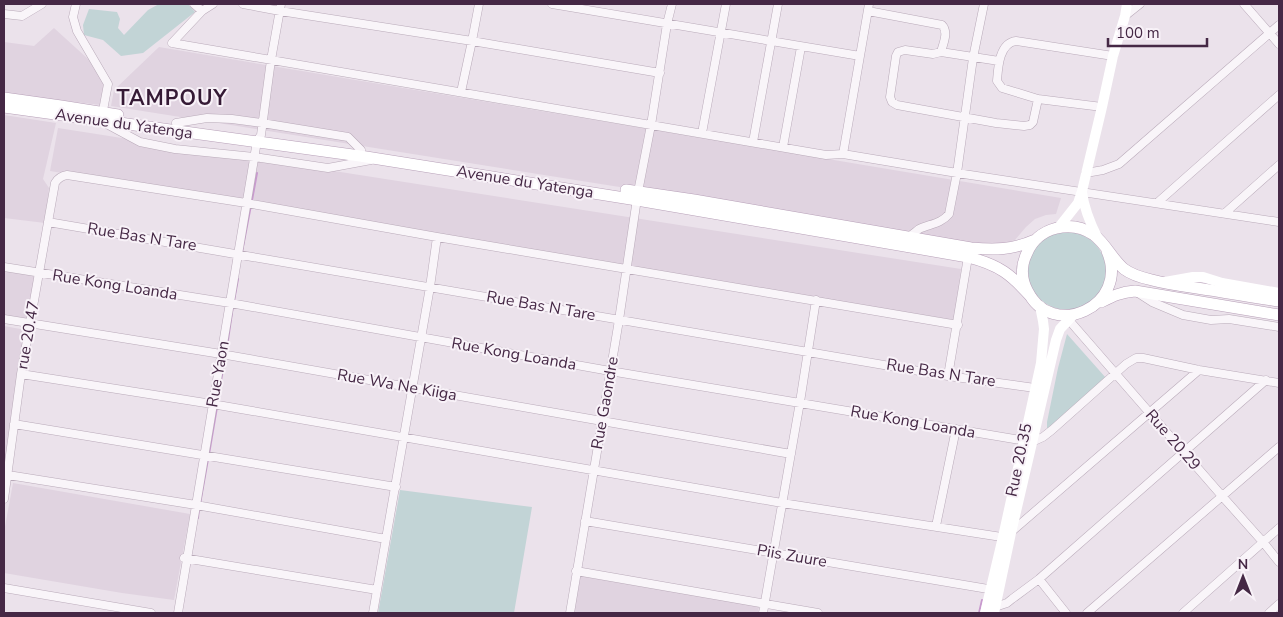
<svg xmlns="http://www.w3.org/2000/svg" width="1283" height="617" font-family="'Nunito Sans',sans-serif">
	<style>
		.built { fill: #e0d3e0 }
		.green { fill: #c2d4d6 }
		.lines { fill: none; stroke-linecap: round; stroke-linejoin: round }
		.stream { stroke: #c89ace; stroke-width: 2 }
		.street-casing { stroke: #b9aab9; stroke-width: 9 }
		.primary-casing { stroke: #b7a0b8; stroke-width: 12 }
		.street { stroke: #f9f5f9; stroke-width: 8 }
		.secondary { stroke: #fff; stroke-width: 10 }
		.primary { stroke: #fff; stroke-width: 11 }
		.labels { text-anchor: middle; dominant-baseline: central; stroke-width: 4; stroke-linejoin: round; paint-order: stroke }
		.street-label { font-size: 16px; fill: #452845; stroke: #f8f2f8 }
		.district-label { font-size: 21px; font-weight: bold; letter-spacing: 1px; fill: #351a35; stroke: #f8f2f8 }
	</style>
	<rect width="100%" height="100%" fill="#ebe2eb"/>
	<!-- built -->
	<path class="built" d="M 54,28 L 98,68 L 106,84 L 101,105 L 4,94 L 4,42 L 34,46 Z
		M 159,47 L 1061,198 L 1056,214 L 1046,215 L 1035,219 L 1026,227 L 1015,240 L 1003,244 L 978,244 L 111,106 L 114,90 Z
		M 4,115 L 56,123 L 43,179 L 49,188 L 45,223 L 4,218 Z
		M 58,128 L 961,269 L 954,320 L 50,171 Z
		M 4,271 L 37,276 L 30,314 L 26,319 L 4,315 Z
		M 4,326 L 26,330 L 4,475 Z
		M 13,483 L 190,514 L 174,600 L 122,593 L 4,573 L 4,532 Z
		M 579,576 L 759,606 L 758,613 L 572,613 Z"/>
	<!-- green -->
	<path class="green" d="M 159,4 L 188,4 L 195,12 L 143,53 L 121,56 L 103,40 L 84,35 L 83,25 L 89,9 L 117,12 L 120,19 L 118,28 L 124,35 L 148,10 Z
		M1028 271a39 39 0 1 1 78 0a39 39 0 1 1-78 0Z
		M 1067,334 L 1106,378 L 1047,430 L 1047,422 L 1058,368 Z
		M 400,490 L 532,507 L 514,613 L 378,613 Z"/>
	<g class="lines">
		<!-- stream -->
		<path class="stream" d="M 252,200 L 257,173
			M 242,252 L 251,205
			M 234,301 L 238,279
			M 226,353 L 233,306
			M 217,403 L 225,358
			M 209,454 L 217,407
			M 200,504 L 208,459
			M 198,518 L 199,508
			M 979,613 L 982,600"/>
		<!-- street casing -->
		<g class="street-casing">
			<path id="street" d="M 76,4 L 73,17 L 77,31 L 108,84 L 101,121 L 140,142 L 175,149 L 254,157 L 328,168 L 371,160
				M 194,4 L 202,11
				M 243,4 L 280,11 L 472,41 L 660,73
				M 552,4 L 860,56
				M 1244,4 L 1279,44
				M 868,11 L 942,25 C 949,32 943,44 941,52
				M 4,14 L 22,16 L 42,4
				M 1125,16 L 1140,4
				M 172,43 L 826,155 L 843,154 L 957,173 L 1279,222
				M 172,43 L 202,11 L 213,4
				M 999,61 L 941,52 L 933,54 L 905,50 L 898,52 L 896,56 L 890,97 L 892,102 L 897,105 L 996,123 L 1024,126 L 1030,125 L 1033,122 L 1038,99
				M 461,92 L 472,41 L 479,4
				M 1102,107 L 1038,99 L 1002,88 L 997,81 C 998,68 999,43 1016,41 L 1113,56
				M 176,123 L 207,118 L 232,119 L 262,123 L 348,137 L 361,150
				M 702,133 L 726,4
				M 753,142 L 778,4
				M 783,147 L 801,47
				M 843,154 L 869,4
				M 1086,173 L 1103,170 L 1119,164 L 1279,25
				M 1157,203 L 1279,95
				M 1225,213 L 1279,165
				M 48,222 L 948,376 L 1035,388
				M 908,237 C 912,235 915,232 919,229 C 929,224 941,224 949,214 L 957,173 L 973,58 L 984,4
				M 4,267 L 230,303 L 610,371 L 1032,442 L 1043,437 L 1052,430 L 1126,364 L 1136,358 L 1143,358 L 1199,370 L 1279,383
				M 1138,293 L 1152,302 L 1183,315 L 1211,320 L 1229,319 L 1279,327
				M 4,319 L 221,354 L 602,421 L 791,454
				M 1068,319 L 1222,496 L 1263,542 L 1279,562
				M 21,374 L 212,404 L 782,503 L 1008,538
				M 948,376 L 968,257
				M 14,424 L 396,487
				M 8,475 L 196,505 L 386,539
				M 4,499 L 21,374 L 55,183 C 58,178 61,176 67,175 L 246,203 L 437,237 L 958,325
				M 585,521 L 994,590
				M 936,526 L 956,429
				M 1011,532 L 1199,370
				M 184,558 L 377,590
				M 576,571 L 818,613
				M 1039,579 L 1066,613
				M 4,588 L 151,613
				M 995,607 L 1007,603 L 1012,599 L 1039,579 L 1266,380
				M 178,613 L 257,141 L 261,135 L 271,60 L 281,4
				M 373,613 L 430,287 L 437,237
				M 570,613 L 619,320 L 638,192 L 651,125 L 667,24 L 672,4
				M 763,613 L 800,402 L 816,300
				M 1087,613 L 1279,447
				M 1183,613 L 1279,528
				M 1269,613 L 1279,604"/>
		</g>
		<!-- primary casing -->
		<g class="primary-casing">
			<path id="primary" d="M 4,98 L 61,106 L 118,115
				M 4,107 L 360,156 L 637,200 L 968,257 C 999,265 1011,274 1032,298
				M 626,190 L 694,200 L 971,248 C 995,250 1012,250 1035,240
				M 1107,251 C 1131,306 1051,342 1027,290 C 1021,278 1021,265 1027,253 C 1038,227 1071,219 1094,235 C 1106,244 1112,259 1124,269 C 1132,275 1143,278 1152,280 C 1167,284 1182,286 1197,288 C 1224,292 1252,297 1279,301
				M 1101,302 C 1113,296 1121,292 1135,291 L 1279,315"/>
		</g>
		<!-- street -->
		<use href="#street" class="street"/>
		<!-- secondary -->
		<path class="secondary" d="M 1082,192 C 1084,209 1090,223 1098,239
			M 1059,227 L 1078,203 L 1082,191 L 1102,107 L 1113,56 L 1125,16 L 1127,4
			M 1165,282 L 1193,277 L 1203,277 L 1222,283 L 1279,293
			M 985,613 L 1003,537 L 1041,363 L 1044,329 L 1043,321 L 1040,306
			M 994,613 L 1011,533 L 1056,340 L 1060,329 L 1073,315"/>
		<!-- primary -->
		<use href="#primary" class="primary"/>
	</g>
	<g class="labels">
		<!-- street labels -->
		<g class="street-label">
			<text transform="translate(124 124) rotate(8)">Avenue du Yatenga</text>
			<text transform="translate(525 182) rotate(9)">Avenue du Yatenga</text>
			<text transform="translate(142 237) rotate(9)">Rue Bas N Tare</text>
			<text transform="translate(115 285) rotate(9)">Rue Kong Loanda</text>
			<text transform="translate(541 306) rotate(10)">Rue Bas N Tare</text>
			<text transform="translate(28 335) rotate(-80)">rue 20.47</text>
			<text transform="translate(514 354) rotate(10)">Rue Kong Loanda</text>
			<text transform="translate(941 373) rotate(9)">Rue Bas N Tare</text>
			<text transform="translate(218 374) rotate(-80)">Rue Yaon</text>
			<text transform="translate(397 385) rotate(10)">Rue Wa Ne Kiiga</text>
			<text transform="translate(605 403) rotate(-80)">Rue Gaondre</text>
			<text transform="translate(913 422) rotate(10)">Rue Kong Loanda</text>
			<text transform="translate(1173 440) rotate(49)">Rue 20.29</text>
			<text transform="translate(1019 460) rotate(-78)">Rue 20.35</text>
			<text transform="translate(792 556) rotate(10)">Piis Zuure</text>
		</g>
		<!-- district labels -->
		<g class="district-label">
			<text x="172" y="98">TAMPOUY</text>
		</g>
	</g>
	<!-- border -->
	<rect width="1283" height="617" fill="none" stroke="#452845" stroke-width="10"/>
	<!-- north arrow -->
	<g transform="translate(1243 577)" stroke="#f8f2f8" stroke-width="4" paint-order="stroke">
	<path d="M0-4L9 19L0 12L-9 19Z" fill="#452845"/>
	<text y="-8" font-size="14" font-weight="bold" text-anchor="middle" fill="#452845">N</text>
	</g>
	<!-- scale -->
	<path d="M1108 38v8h99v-8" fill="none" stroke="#452845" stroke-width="2.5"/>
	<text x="1116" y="38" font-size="15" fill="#452845" stroke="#f8f2f8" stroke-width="4" paint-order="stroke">100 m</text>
</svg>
